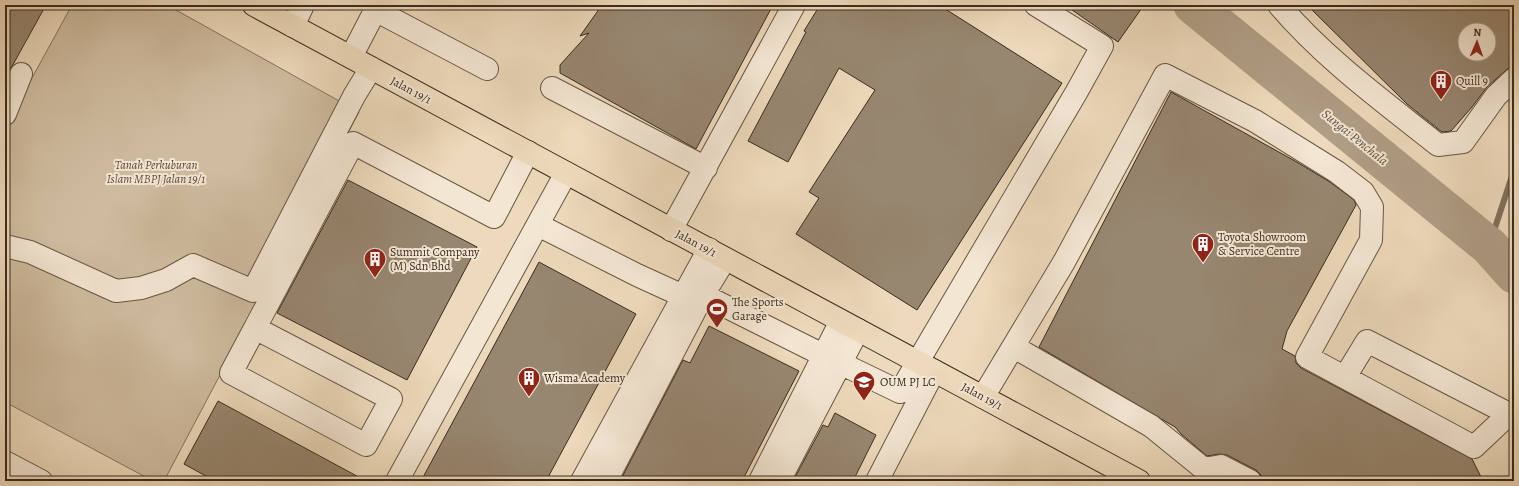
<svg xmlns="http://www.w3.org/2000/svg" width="1519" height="486" font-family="Alegreya,serif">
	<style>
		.green { fill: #cfbca0; stroke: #84745f }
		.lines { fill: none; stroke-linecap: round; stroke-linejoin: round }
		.stream { stroke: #81705c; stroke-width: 6 }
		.river { stroke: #b09e86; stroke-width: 39 }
		.building { fill: #978670; stroke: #3a2c1e; fill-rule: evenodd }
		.minor-casing { stroke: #675745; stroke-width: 24 }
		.major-casing { stroke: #3a2c1e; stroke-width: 24 }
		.minor { stroke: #f3e6d3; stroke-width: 22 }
		.major { stroke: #edd9bb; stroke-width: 22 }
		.labels { text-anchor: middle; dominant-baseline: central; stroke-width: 4; stroke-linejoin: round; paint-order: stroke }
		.poi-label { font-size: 12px; fill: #3a2c1e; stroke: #f3e6d3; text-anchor: start }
		.street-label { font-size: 12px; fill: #3a2c1e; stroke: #f3e6d3 }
		.park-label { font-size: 12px; font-style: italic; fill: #584938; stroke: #f3e6d3 }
		.water-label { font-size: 13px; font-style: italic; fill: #5d4e3d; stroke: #f3e6d3 }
	</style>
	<rect width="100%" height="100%" fill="#edd9bb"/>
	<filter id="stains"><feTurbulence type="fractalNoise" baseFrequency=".005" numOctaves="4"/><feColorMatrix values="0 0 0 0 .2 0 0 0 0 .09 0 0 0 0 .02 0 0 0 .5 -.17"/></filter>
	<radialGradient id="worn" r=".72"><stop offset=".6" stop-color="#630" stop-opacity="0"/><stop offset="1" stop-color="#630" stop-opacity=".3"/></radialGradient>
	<!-- green -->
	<path class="green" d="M 72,5 L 167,5 L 359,112 L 164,481 L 153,481 L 5,402 L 5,127 Z"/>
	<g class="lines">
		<!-- stream -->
		<path class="stream" d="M 1489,246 L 1514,170"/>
		<!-- river -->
		<path class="river" d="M 1193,5 L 1489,246 L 1514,274"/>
	</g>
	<!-- building -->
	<path class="building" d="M 5,5 L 46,5 L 5,79 Z
		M 602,5 L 773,5 L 696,149 L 560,73 L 560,65 L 589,33 L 580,36 Z
		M 820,5 L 939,5 L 1062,83 L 917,310 L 796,234 L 819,198 L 809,192 L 875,90 L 839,68 L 788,162 L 748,141 L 806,32 L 804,31 Z
		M 1065,5 L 1144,5 L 1118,42 Z
		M 1307,5 L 1514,5 L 1514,63 L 1487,87 L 1472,107 L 1451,131 L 1442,132 L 1407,104 ZM 1465,30 L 1489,30 L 1489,54 L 1465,54 Z
		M 1171,92 L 1295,161 L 1330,182 L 1354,200 L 1356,205 L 1287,331 L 1282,349 L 1295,356 L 1296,363 L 1301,368 L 1472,459 L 1483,481 L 1262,481 L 1261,475 L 1256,470 L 1227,455 L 1219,454 L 1207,456 L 1181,434 L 1175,427 L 1039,347 Z
		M 348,180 L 477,247 L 407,380 L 277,313 Z
		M 539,262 L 636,314 L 546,481 L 421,481 Z
		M 709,326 L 799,371 L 742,481 L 620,481 L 683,360 L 690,363 Z
		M 218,401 L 366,481 L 215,481 L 184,464 Z
		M 835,413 L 876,435 L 853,481 L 793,481 L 823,425 L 828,427 Z"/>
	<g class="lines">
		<!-- minor casing -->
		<g class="minor-casing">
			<path id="minor" d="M 1279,5 C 1325,59 1383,101 1438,145 L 1463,142 L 1496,96 L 1514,79
				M 375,10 L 487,69
				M 293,26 L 303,5
				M 351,57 L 378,5
				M 552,88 L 706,168
				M 5,114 L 21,74
				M 538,225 L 637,275 L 683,296
				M 671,230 L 794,5
				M 5,246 L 30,252 L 116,291 L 141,288 L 166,280 L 193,265 L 253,291 L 354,96 L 371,68
				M 703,295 L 823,355
				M 255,328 L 231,373 L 366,445 L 391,399 L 255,328 L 353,143 L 494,217 L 528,152
				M 1014,347 L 1151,426 L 1204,469 L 1221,466 L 1250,481
				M 840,363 L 900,392 L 1076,93 L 1102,46 L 1036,5
				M 1345,377 L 1367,341 L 1509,414
				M 983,397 L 1064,262 L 1165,75 L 1255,121 L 1337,172 L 1363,192 L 1372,207 L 1371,240 L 1307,357 L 1474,447 L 1509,414 L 1514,413
				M 5,462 L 41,481
				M 397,481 L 566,173
				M 582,481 L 709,249
				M 606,481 L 703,295 L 725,259
				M 760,481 L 841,321
				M 779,481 L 858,330
				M 877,481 L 934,371"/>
		</g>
		<!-- major casing -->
		<g class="major-casing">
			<path id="major" d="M 254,5 L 1139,481"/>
		</g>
		<!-- minor -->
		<use href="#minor" class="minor"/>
		<!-- major -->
		<use href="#major" class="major"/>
	</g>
	<!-- icons -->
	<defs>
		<g id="building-pin" transform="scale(1.15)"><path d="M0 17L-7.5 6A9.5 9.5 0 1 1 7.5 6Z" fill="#8f2418" stroke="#f3e6d3"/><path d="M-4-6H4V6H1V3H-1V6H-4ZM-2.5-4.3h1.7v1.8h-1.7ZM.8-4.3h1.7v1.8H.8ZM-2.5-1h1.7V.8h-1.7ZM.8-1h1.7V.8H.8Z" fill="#fff"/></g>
		<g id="stadium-pin" transform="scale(1.15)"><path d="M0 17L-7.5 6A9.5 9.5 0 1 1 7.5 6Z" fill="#8f2418" stroke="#f3e6d3"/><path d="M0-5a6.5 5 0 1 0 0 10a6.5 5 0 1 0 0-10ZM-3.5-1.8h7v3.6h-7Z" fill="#fff"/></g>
		<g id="university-pin" transform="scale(1.15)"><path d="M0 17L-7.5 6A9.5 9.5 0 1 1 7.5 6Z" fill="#8f2418" stroke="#f3e6d3"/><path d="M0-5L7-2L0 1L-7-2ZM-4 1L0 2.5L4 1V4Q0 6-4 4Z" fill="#fff"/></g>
	</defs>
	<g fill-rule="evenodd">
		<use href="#building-pin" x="1441" y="81"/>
		<use href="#building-pin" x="1203" y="244"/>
		<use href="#building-pin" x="375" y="259"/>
		<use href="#stadium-pin" x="717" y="309"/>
		<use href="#building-pin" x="529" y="378"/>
		<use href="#university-pin" x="864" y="382"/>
	</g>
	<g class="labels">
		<!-- poi labels -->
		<g class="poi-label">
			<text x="1456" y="81">Quill 9</text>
			<text x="1218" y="237">Toyota Showroom<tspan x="1218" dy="14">&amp; Service Centre</tspan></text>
			<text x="390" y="252">Summit Company<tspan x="390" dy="14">(M) Sdn Bhd</tspan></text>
			<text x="732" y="302">The Sports<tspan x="732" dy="14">Garage</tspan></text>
			<text x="544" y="378">Wisma Academy</text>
			<text x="880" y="382">OUM PJ LC</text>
		</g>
		<!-- street labels -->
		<g class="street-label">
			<text transform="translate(411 90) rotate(28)">Jalan 19/1</text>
			<text transform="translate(696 243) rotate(28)">Jalan 19/1</text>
			<text transform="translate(982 396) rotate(28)">Jalan 19/1</text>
		</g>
		<!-- park labels -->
		<g class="park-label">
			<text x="156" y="165">Tanah Perkuburan<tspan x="156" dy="14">Islam MBPJ Jalan 19/1</tspan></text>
		</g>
		<!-- water labels -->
		<g class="water-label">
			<text transform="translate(1355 137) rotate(39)">Sungai Penchala</text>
		</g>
	</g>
	<!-- margin -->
	<rect width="1519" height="486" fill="none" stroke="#edd9bb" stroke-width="20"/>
	<rect x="6" y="6" width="1507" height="474" fill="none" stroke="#3a2c1e" stroke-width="2"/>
	<rect x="10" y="10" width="1499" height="466" fill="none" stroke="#3a2c1e"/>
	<!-- north arrow -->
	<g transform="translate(1477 42) rotate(2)"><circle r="19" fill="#f3e6d3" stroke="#a99c8b"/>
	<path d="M0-3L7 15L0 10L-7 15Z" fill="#8f2418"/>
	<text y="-6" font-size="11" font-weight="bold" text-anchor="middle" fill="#3a2c1e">N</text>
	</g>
	<rect width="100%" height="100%" filter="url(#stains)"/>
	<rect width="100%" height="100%" fill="url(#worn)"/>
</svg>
